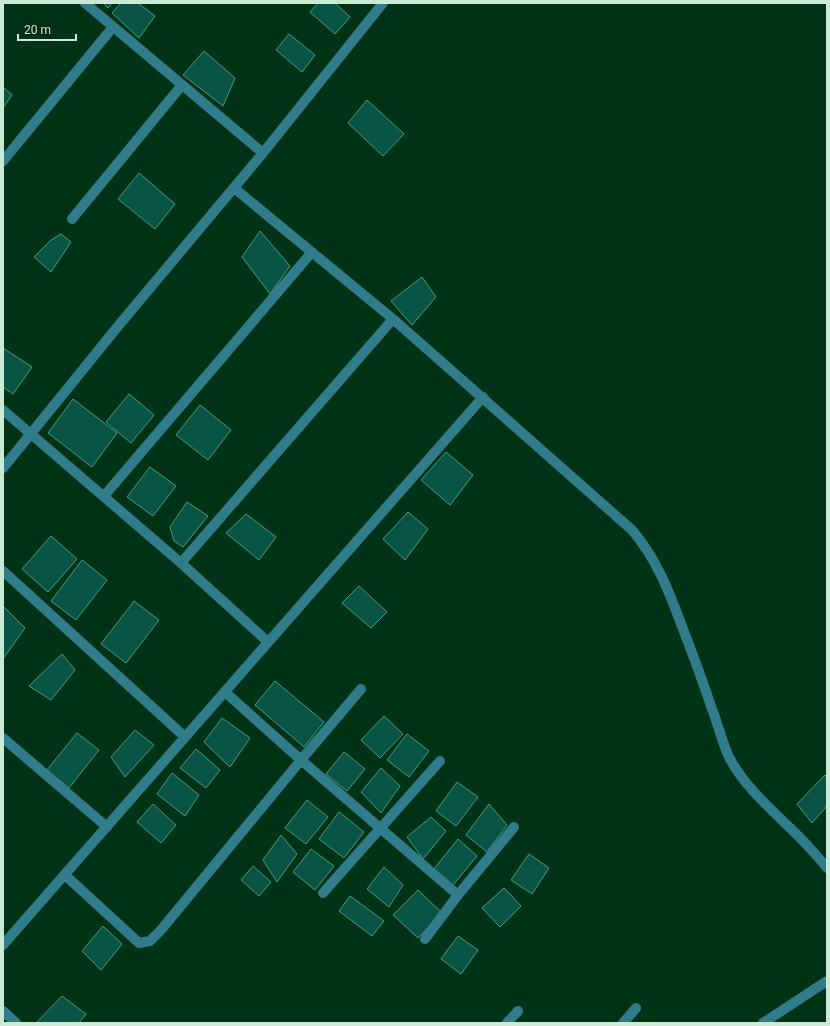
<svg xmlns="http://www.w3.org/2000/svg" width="830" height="1026" font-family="Roboto,sans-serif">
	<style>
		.building { fill: #085343; stroke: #459c84 }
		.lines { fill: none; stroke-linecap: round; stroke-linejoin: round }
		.minor { stroke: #317c8b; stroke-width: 10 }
	</style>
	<rect width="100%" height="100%" fill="#003215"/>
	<!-- building -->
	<path class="building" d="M 103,3 L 112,3 L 108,8 Z
		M 121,3 L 138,3 L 155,16 L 139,38 L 112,13 Z
		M 318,3 L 335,3 L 350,17 L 335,34 L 310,12 Z
		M 289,34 L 315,55 L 302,72 L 276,50 Z
		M 204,51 L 235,78 L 223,106 L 183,75 Z
		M 3,87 L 12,95 L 3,108 Z
		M 367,100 L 404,134 L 383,156 L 348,123 Z
		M 139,173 L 175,204 L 155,229 L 118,199 Z
		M 260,231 L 290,266 L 270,294 L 242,257 Z
		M 61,234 L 71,242 L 51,272 L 34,257 L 51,240 Z
		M 422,277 L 436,297 L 412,325 L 391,301 Z
		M 3,348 L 32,367 L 13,394 L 3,387 Z
		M 129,394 L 154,415 L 131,443 L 106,422 Z
		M 73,399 L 117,433 L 92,467 L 48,433 Z
		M 200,405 L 231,430 L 208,460 L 176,435 Z
		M 446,452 L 473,475 L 450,505 L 421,480 Z
		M 150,467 L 176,486 L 153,516 L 127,497 Z
		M 187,502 L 208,516 L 183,547 L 174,541 L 170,527 Z
		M 408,512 L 428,529 L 405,560 L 383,539 Z
		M 246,514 L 276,537 L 259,560 L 226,533 Z
		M 51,536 L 77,559 L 48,592 L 22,569 Z
		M 82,560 L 107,580 L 76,620 L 51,601 Z
		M 359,586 L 387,612 L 371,628 L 342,603 Z
		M 134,601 L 159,620 L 126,663 L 101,644 Z
		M 3,606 L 25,628 L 3,659 Z
		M 62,654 L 75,670 L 51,700 L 29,686 Z
		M 275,681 L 324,722 L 304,747 L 255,705 Z
		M 384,716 L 403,734 L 380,758 L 361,740 Z
		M 222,718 L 250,738 L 230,767 L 204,742 Z
		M 135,730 L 154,745 L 125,777 L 111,757 Z
		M 77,733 L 99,750 L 69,788 L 47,770 Z
		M 407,734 L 429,751 L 409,777 L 387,760 Z
		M 196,749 L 220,770 L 206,788 L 180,768 Z
		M 344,752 L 365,769 L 347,791 L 326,774 Z
		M 381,768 L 400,786 L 381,813 L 361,792 Z
		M 172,773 L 199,795 L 185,816 L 157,794 Z
		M 825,775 L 827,778 L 827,806 L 812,823 L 797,804 Z
		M 457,782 L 478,797 L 456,826 L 436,811 Z
		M 307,800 L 328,817 L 306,844 L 285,828 Z
		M 153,804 L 176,825 L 161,843 L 137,822 Z
		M 489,804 L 507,825 L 487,852 L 466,835 Z
		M 339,812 L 364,832 L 344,858 L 319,839 Z
		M 431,817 L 446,831 L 423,859 L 407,837 Z
		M 281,835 L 297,854 L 277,882 L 263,860 Z
		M 458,839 L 477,856 L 453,885 L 434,869 Z
		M 311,849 L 334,866 L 315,890 L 293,872 Z
		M 529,854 L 549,868 L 532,894 L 511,880 Z
		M 253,866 L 271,882 L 259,896 L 241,880 Z
		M 384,867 L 403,885 L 389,907 L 367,889 Z
		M 504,888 L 521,906 L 500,927 L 482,908 Z
		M 418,890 L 442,913 L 418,938 L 393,915 Z
		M 350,896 L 384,921 L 372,936 L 339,911 Z
		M 103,926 L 122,944 L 101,970 L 82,951 Z
		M 458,936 L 478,950 L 461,974 L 441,959 Z
		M 62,996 L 86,1014 L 79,1023 L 36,1023 Z"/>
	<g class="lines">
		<!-- minor -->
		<path class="minor" d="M 85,3 L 263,153
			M 3,161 L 113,27
			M 234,188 L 393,319 L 632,530 C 657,559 670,594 683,629 C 693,655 703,682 712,709 C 718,724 722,742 729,757 C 747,792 781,817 807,845 C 814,853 821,860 827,868
			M 72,219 L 182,85
			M 3,410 L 181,563 L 268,642
			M 3,468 L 119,325 L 263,153 L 383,3
			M 104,496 L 312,252
			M 181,563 L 393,319
			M 3,571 L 185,737
			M 225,692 L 301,760 L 458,895
			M 3,738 L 107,827
			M 65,875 L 139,943 L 150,941 L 161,930 L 301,760 L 361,689
			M 323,893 L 440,761
			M 425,939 L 458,895 L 514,827
			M 3,945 L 483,397
			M 3,1011 L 16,1023
			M 507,1023 L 518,1011
			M 623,1023 L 636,1008
			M 763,1023 L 827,981"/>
	</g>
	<!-- border -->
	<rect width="830" height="1026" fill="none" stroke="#cbead3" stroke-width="8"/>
	<!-- scale -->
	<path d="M18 34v6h58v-6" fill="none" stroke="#cbead3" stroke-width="2"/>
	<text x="24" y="34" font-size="12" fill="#cbead3" stroke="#052611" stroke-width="3" paint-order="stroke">20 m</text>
</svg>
